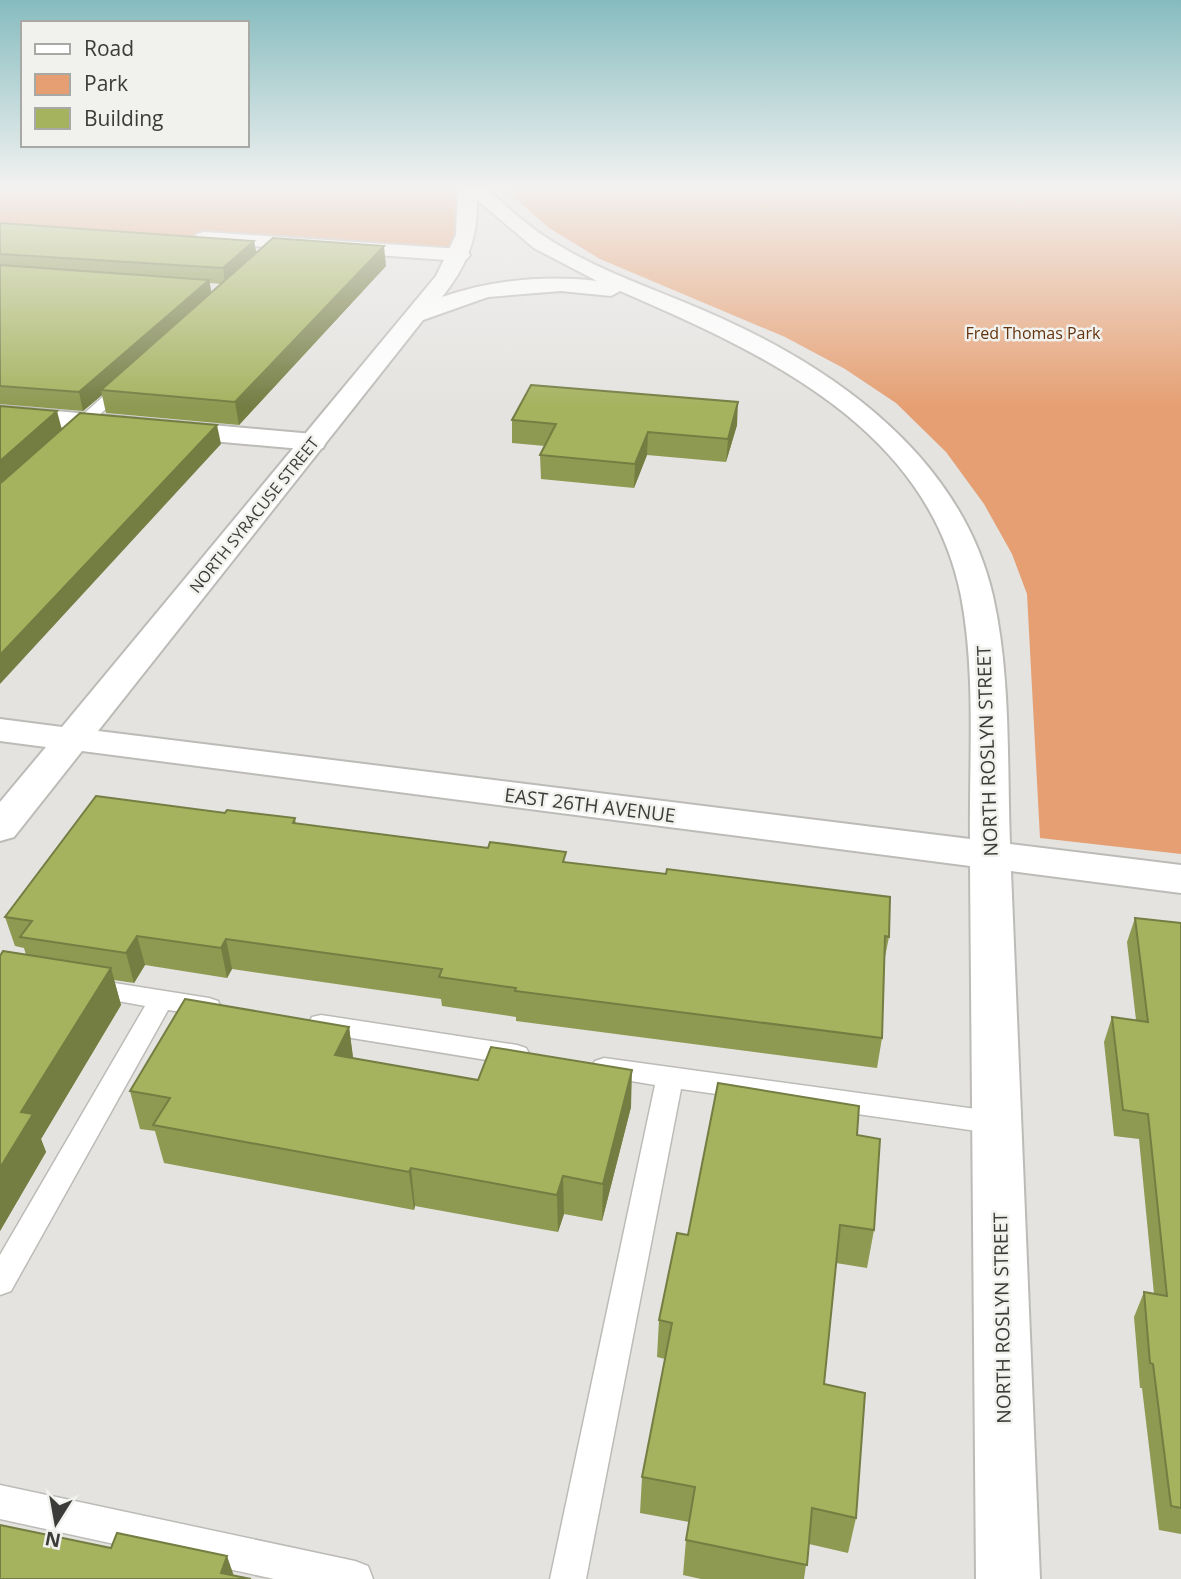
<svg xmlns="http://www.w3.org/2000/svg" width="1181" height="1579" font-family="'Open Sans',sans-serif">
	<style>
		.green { fill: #e59f72 }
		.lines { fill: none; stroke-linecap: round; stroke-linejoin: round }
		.service-casing { stroke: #bcbbb8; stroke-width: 3 }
		.minor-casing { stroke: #bcbbb8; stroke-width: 4 }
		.tertiary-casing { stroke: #bcbbb8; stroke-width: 4 }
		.service { fill: #fff; fill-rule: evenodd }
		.minor { fill: #fff; fill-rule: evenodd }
		.tertiary { fill: #fff; fill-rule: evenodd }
		.wall { fill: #8e9951; fill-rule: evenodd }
		.shaded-wall { fill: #747d42 }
		.building { fill: #a5b25e; stroke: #747d42; stroke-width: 2 }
		.labels { text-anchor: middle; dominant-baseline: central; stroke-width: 5; stroke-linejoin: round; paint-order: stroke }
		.far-park-label { font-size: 16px; fill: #643410; stroke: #f1f1ed }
		.far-street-label { font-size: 16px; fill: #3b3b3a; stroke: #f1f1ed }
		.street-label { font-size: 19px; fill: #3b3b3a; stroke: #f1f1ed }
	</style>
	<rect width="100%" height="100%" fill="#e4e3e0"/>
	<!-- green -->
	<path class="green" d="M 0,186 L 411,186 L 467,190 L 460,255 L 0,224 Z
		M 514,186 L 1181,186 L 1181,854 L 1040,838 L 1027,594 L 1012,554 L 984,504 L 946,452 L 896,403 L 845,369 L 785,337 L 600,259 L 549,228 L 518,201 Z"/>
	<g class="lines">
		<!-- service casing -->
		<g class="service-casing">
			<path id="service" d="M 123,382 L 128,383 L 128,389 L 77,435 L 67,435 L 65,432 L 67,429 L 118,383 Z
				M 89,979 L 209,998 L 218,1001 L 221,1007 L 218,1013 L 209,1016 L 168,1010 L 11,1291 L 0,1295 L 0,1255 L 145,1006 L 80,994 L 77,988 L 80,982 Z
				M 321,1015 L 517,1045 L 526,1048 L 530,1055 L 526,1062 L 517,1065 L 321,1033 L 312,1031 L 308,1024 L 312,1017 Z
				M 604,1058 L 998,1112 L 1008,1115 L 1012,1123 L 1008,1131 L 998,1134 L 681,1089 L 586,1579 L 550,1579 L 655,1085 L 595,1075 L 591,1068 L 595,1061 Z
				M 0,1485 L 355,1561 L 368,1566 L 373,1579 L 274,1579 L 0,1519 Z"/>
		</g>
		<!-- minor casing -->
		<g class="minor-casing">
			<path id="minor" d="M 204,232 L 460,249 L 467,251 L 470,255 L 467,259 L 460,261 L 197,242 L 194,238 L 197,234 Z
				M 0,406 L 313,434 L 323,436 L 326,442 L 323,448 L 313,450 L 0,422 Z"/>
		</g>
		<!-- tertiary casing -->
		<g class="tertiary-casing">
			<path id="tertiary" d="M 458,186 L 484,186 C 505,205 526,225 550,240 C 603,274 665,292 723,319 C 842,373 962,461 993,596 C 1011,676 1007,763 1010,844 L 1181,865 L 1181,893 L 1011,871 L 1040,1579 L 976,1579 L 970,866 L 82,751 L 14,837 L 0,841 L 0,802 L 46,747 L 0,741 L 0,719 L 62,727 L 436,276 L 456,235 ZM 477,200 L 534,248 L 597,281 C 544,275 492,280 442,297 C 466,267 478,239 477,200 ZM 561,291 L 611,296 L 620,291 C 763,353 927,426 961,596 C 976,674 969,759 970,839 L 98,731 L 423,320 L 488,297 Z"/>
		</g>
		<!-- service -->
		<use href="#service" class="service"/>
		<!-- minor -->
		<use href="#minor" class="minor"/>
		<!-- tertiary -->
		<use href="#tertiary" class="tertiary"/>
	</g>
	<!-- wall -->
	<path class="wall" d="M 0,223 L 254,241 L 256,253 L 386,266 L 239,425 L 106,413 L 102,395 L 83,411 L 0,404 ZM 210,283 L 221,284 L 211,293 Z
		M 512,420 L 737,425 L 726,462 L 647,455 L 634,488 L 541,479 L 540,455 L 545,446 L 512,443 Z
		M 225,813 L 295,818 L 296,824 L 566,862 L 889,937 L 884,962 L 882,1038 L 877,1068 L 516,1021 L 516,1017 L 442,1006 L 441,999 L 232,969 L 227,978 L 145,965 L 134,983 L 114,980 L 121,1005 L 41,1139 L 46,1152 L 0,1231 L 0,956 L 26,955 L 24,948 L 15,946 L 5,917 Z
		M 1135,918 L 1181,923 L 1181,1534 L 1159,1530 L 1142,1388 L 1140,1388 L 1134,1317 L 1144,1292 L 1154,1294 L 1139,1139 L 1114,1136 L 1104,1042 L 1112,1017 L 1136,1020 L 1127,942 Z
		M 349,1027 L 353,1058 L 631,1107 L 602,1221 L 564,1214 L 558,1232 L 415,1206 L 414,1210 L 164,1163 L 155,1131 L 140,1129 L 130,1091 Z
		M 857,1135 L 874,1230 L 867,1268 L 836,1263 L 824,1384 L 856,1518 L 848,1553 L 809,1544 L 804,1579 L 701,1579 L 683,1575 L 686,1540 L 689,1522 L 640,1513 L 642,1477 L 665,1359 L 657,1357 L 659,1320 L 688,1235 Z"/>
	<!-- shaded-wall -->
	<path class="shaded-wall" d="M 254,241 L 257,256 L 225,284 L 223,268 Z
		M 384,246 L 386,266 L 239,425 L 235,402 Z
		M 209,280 L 212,296 L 101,390 L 102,395 L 83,411 L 79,392 Z
		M 738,402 L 737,425 L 726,462 L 728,439 Z
		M 57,411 L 62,430 L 0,485 L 0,461 Z
		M 217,425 L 221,444 L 0,684 L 0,655 Z
		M 648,432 L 647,455 L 634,488 L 635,464 Z
		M 137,936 L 145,965 L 134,983 L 126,953 Z
		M 226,939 L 232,969 L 227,978 L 221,948 Z
		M 111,968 L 121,1005 L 41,1139 L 46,1152 L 0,1231 L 0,1168 L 21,1112 Z
		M 349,1027 L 354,1065 L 335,1055 Z
		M 632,1070 L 631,1107 L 602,1221 L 603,1184 Z
		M 411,1168 L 415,1206 L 414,1210 L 409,1172 Z
		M 563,1176 L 564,1214 L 558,1232 L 557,1195 Z
		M 227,1556 L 235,1579 L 221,1573 Z"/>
	<!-- building -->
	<path class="building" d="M 0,223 L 254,241 L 223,268 L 0,254 Z
		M 273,238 L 384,246 L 235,402 L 101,390 Z
		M 0,265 L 209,280 L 79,392 L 0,386 Z
		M 531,385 L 738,402 L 728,439 L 648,432 L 635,464 L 540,455 L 556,424 L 512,420 Z
		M 0,406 L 57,411 L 0,461 Z
		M 80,413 L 217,425 L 0,655 L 0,483 L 2,482 Z
		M 96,796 L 225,813 L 227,810 L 295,818 L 293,823 L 488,848 L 490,842 L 566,852 L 563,862 L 666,874 L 667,869 L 890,897 L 889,937 L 885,936 L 882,1038 L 515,991 L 516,988 L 439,977 L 442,969 L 226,939 L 221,948 L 137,936 L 126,953 L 20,937 L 32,921 L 5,917 Z
		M 1135,918 L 1181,923 L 1181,1508 L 1171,1506 L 1153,1364 L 1150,1363 L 1144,1292 L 1167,1296 L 1148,1114 L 1123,1110 L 1112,1017 L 1148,1022 Z
		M 3,951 L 111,968 L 21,1112 L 33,1114 L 0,1168 L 0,956 Z
		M 185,999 L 349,1027 L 335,1055 L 478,1080 L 491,1047 L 632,1070 L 603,1184 L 563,1176 L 557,1195 L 411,1168 L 409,1172 L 153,1125 L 170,1098 L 130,1091 Z
		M 718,1083 L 859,1106 L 857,1135 L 880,1139 L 874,1230 L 840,1225 L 824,1384 L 865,1393 L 856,1518 L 812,1508 L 807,1565 L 686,1540 L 695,1487 L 642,1477 L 672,1323 L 659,1320 L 677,1233 L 688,1235 Z
		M 0,1525 L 111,1548 L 117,1533 L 227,1556 L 221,1573 L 251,1579 L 0,1579 Z"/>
	<!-- sky -->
	<linearGradient id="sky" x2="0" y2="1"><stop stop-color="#86bcbf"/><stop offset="0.46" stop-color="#f3f2f1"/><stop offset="1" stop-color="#f3f2f1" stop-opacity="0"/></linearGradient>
	<rect width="1181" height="407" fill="url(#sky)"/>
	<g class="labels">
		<!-- far-park labels -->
		<g class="far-park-label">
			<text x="1033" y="333">Fred Thomas Park</text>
		</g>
		<!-- far-street labels -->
		<g class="far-street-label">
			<text transform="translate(254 515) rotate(-51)">NORTH SYRACUSE STREET</text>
		</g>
		<!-- street labels -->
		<g class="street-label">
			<text transform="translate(987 751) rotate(-92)">NORTH ROSLYN STREET</text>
			<text transform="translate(590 805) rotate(7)">EAST 26TH AVENUE</text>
			<text transform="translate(1002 1318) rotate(-91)">NORTH ROSLYN STREET</text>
		</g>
	</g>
	<!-- legend -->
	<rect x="21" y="21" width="228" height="126" fill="#f1f1ed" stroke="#a8a8a5" stroke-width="2"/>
	<rect x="35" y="44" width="35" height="10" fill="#ffffff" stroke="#a8a8a5" stroke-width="2"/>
	<text x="84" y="56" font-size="21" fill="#3b3b3a">Road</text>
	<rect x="35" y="74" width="35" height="21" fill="#e59f72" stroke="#a8a8a5" stroke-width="2"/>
	<text x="84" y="91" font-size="21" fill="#3b3b3a">Park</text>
	<rect x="35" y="108" width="35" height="21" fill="#a5b25e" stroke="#a8a8a5" stroke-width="2"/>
	<text x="84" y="126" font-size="21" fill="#3b3b3a">Building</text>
	<!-- north arrow -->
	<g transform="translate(56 1523) rotate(191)" stroke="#f1f1ed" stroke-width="5" paint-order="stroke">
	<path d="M0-5L12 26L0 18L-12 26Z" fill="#3b3b3a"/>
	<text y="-10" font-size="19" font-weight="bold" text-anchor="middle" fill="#3b3b3a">N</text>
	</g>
</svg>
